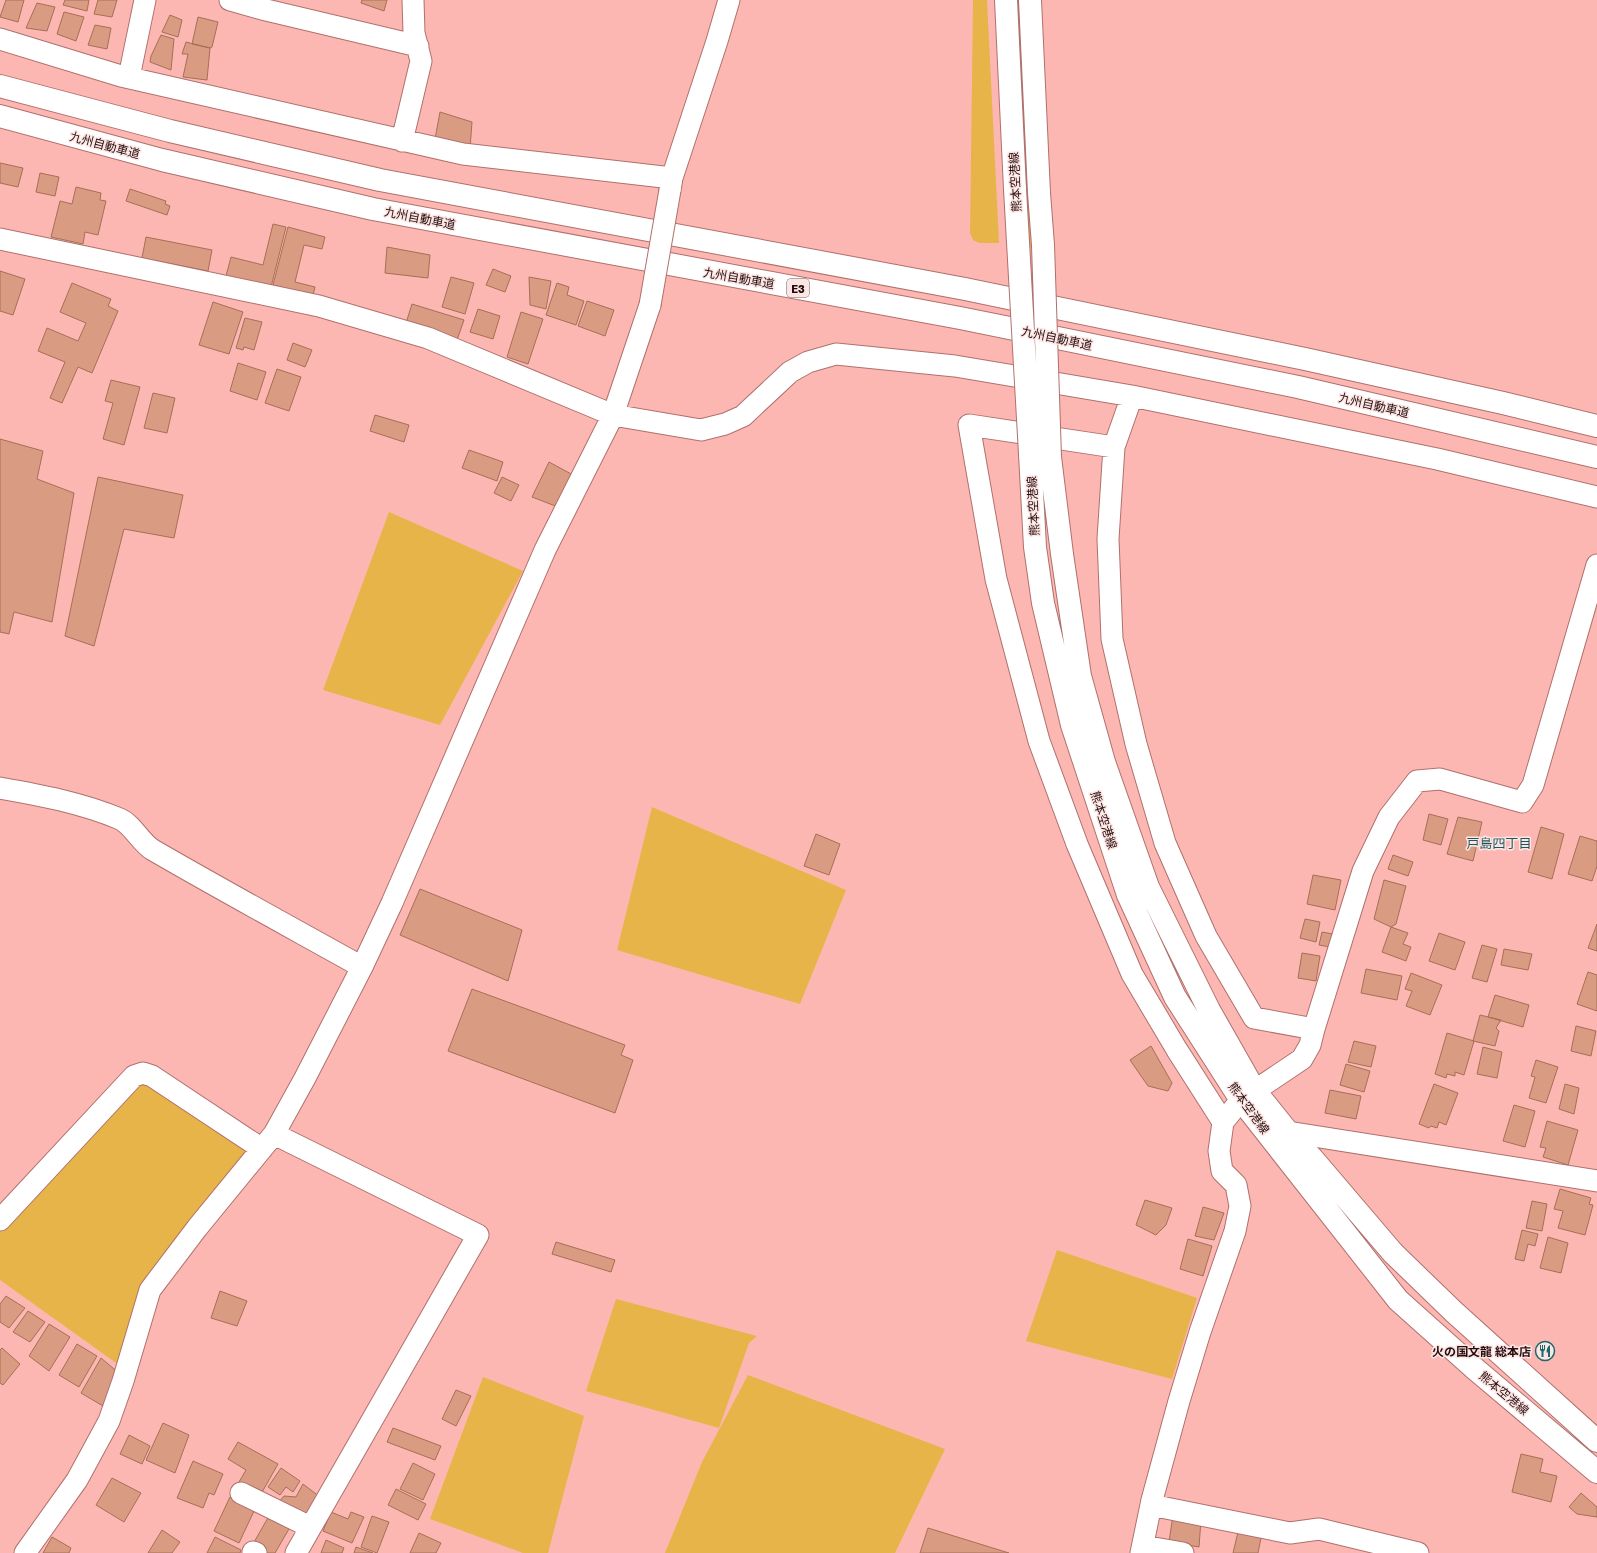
<svg xmlns="http://www.w3.org/2000/svg" width="1597" height="1553" font-family="'Golos Text','Noto Sans JP',sans-serif">
	<style>
		.green { fill: #e7b449 }
		.building { fill: #d99c83; stroke: #a76e56 }
		.lines { fill: none; stroke-linecap: round; stroke-linejoin: round }
		.minor-casing { stroke: #b0706c; stroke-width: 23 }
		.major-casing { stroke: #b0706c; stroke-width: 24 }
		.highway-casing { stroke: #b0706c; stroke-width: 24 }
		.minor { stroke: #fff; stroke-width: 21 }
		.major { stroke: #fff; stroke-width: 22 }
		.highway { stroke: #fff; stroke-width: 22 }
		.minor-bridge-casing { stroke: #b0706c; stroke-width: 23; stroke-linecap: butt }
		.major-bridge-casing { stroke: #b0706c; stroke-width: 24; stroke-linecap: butt }
		.minor-bridge { stroke: #fff; stroke-width: 21 }
		.major-bridge { stroke: #fff; stroke-width: 22 }
		.labels { text-anchor: middle; dominant-baseline: central; stroke-width: 3; stroke-linejoin: round; paint-order: stroke }
		.shield { fill: #fce6e4; stroke: #664e4e; stroke-width: 1 }
		.shield-label { font-size: 11px; font-weight: bold; fill: #250d0d }
		.street-label { font-size: 12px; fill: #250d0d; stroke: #fce6e4 }
		.poi-label { font-size: 12px; font-weight: bold; fill: #250d0d; stroke: #fce6e4; text-anchor: end }
		.neighbourhood-label { font-size: 13px; fill: #1c575c; stroke: #fce6e4 }
	</style>
	<rect width="100%" height="100%" fill="#fdb7b2"/>
	<!-- green -->
	<path class="green" d="M 973,0 L 987,0 L 999,243 L 979,243 L 973,240 L 970,233 Z
		M 1018,0 L 1022,0 L 1033,249 L 1028,248 Z
		M 389,512 L 523,571 L 440,725 L 323,690 Z
		M 652,807 L 846,890 L 800,1004 L 617,950 Z
		M 134,1076 L 262,1149 L 150,1290 L 126,1370 L 0,1280 L 0,1220 Z
		M 1057,1250 L 1197,1298 L 1172,1379 L 1026,1341 Z
		M 616,1299 L 757,1336 L 749,1343 L 719,1428 L 586,1391 Z
		M 748,1375 L 945,1449 L 895,1553 L 665,1553 L 702,1462 Z
		M 483,1377 L 584,1416 L 548,1553 L 523,1553 L 430,1519 Z"/>
	<!-- building -->
	<path class="building" d="M 6,0 L 24,0 L 18,22 L 0,17 Z
		M 65,0 L 89,0 L 87,11 L 63,5 Z
		M 98,0 L 117,0 L 112,17 L 94,14 Z
		M 362,0 L 387,0 L 384,11 L 361,3 Z
		M 37,3 L 55,7 L 47,31 L 26,28 Z
		M 64,12 L 84,17 L 76,41 L 57,34 Z
		M 170,15 L 182,20 L 178,37 L 162,32 Z
		M 198,17 L 218,22 L 212,47 L 210,48 L 192,44 Z
		M 95,25 L 111,28 L 107,49 L 88,45 Z
		M 161,35 L 174,39 L 171,70 L 150,62 L 151,56 Z
		M 186,42 L 210,48 L 207,80 L 183,77 L 188,54 L 182,54 Z
		M 440,112 L 472,122 L 470,149 L 435,139 Z
		M 0,163 L 23,168 L 18,187 L 0,183 Z
		M 40,173 L 59,177 L 55,196 L 36,192 Z
		M 76,187 L 101,193 L 100,200 L 106,201 L 98,235 L 85,232 L 83,244 L 51,237 L 60,201 L 72,204 Z
		M 130,189 L 166,201 L 165,204 L 170,206 L 167,215 L 126,201 Z
		M 273,224 L 286,227 L 271,287 L 226,276 L 231,257 L 263,265 Z
		M 288,227 L 325,237 L 322,249 L 304,245 L 295,282 L 315,287 L 313,295 L 273,285 Z
		M 146,237 L 212,250 L 208,271 L 142,258 Z
		M 387,247 L 430,255 L 428,278 L 385,273 Z
		M 493,269 L 511,276 L 505,292 L 486,285 Z
		M 0,271 L 25,279 L 13,315 L 0,311 Z
		M 451,277 L 474,283 L 465,314 L 442,307 Z
		M 529,277 L 551,281 L 546,309 L 530,305 Z
		M 72,283 L 111,299 L 108,306 L 118,311 L 92,373 L 78,367 L 62,403 L 50,398 L 65,362 L 38,351 L 47,328 L 78,341 L 86,323 L 60,312 Z
		M 557,283 L 569,287 L 567,295 L 584,301 L 576,325 L 546,315 Z
		M 587,301 L 614,310 L 605,336 L 578,326 Z
		M 213,302 L 243,312 L 229,354 L 199,345 Z
		M 412,304 L 464,320 L 457,340 L 406,323 Z
		M 478,309 L 500,316 L 493,339 L 470,332 Z
		M 521,312 L 543,319 L 528,364 L 507,357 Z
		M 245,318 L 262,322 L 254,350 L 244,347 L 243,350 L 236,348 Z
		M 293,343 L 312,350 L 305,367 L 287,360 Z
		M 238,363 L 266,372 L 257,400 L 230,391 Z
		M 277,369 L 301,377 L 289,411 L 265,403 Z
		M 111,380 L 140,387 L 124,445 L 103,439 L 113,403 L 105,401 Z
		M 153,393 L 175,398 L 167,433 L 144,428 Z
		M 375,415 L 409,425 L 404,442 L 370,431 Z
		M 0,439 L 43,451 L 37,479 L 74,493 L 52,622 L 14,612 L 9,634 L 0,632 Z
		M 469,450 L 503,462 L 497,481 L 462,468 Z
		M 549,462 L 573,475 L 558,507 L 532,497 Z
		M 98,477 L 183,495 L 174,538 L 124,529 L 94,646 L 65,636 Z
		M 502,477 L 519,485 L 511,501 L 494,493 Z
		M 1429,814 L 1448,819 L 1441,845 L 1423,840 Z
		M 1458,817 L 1482,822 L 1473,861 L 1447,854 Z
		M 1541,827 L 1564,834 L 1552,879 L 1528,872 Z
		M 816,834 L 840,844 L 829,875 L 804,866 Z
		M 1580,836 L 1597,841 L 1597,866 L 1592,881 L 1568,874 Z
		M 1393,855 L 1413,862 L 1408,876 L 1388,869 Z
		M 1313,875 L 1341,880 L 1335,910 L 1307,904 Z
		M 1384,880 L 1406,886 L 1396,924 L 1391,927 L 1374,919 Z
		M 420,889 L 522,930 L 508,981 L 400,935 Z
		M 1305,919 L 1320,922 L 1316,942 L 1300,938 Z
		M 1597,924 L 1597,951 L 1588,948 Z
		M 1391,927 L 1408,933 L 1403,944 L 1411,947 L 1406,961 L 1382,952 Z
		M 1322,932 L 1333,934 L 1330,947 L 1319,945 Z
		M 1439,933 L 1465,942 L 1455,970 L 1429,961 Z
		M 1482,945 L 1497,949 L 1487,982 L 1472,978 Z
		M 1504,949 L 1532,954 L 1528,970 L 1501,965 Z
		M 1302,953 L 1320,956 L 1316,981 L 1298,978 Z
		M 1366,969 L 1402,976 L 1397,1000 L 1361,993 Z
		M 1588,972 L 1597,975 L 1597,1011 L 1577,1004 Z
		M 1411,973 L 1442,985 L 1430,1015 L 1406,1006 L 1412,991 L 1405,989 Z
		M 472,989 L 625,1045 L 621,1055 L 633,1060 L 615,1113 L 448,1051 Z
		M 1495,995 L 1529,1005 L 1523,1027 L 1488,1017 Z
		M 1480,1015 L 1501,1020 L 1496,1028 L 1499,1031 L 1495,1046 L 1473,1041 Z
		M 1576,1026 L 1596,1031 L 1591,1056 L 1571,1051 Z
		M 1447,1033 L 1474,1041 L 1464,1075 L 1455,1072 L 1455,1076 L 1447,1074 L 1446,1078 L 1435,1074 Z
		M 1354,1041 L 1376,1046 L 1371,1067 L 1348,1062 Z
		M 1151,1046 L 1172,1083 L 1168,1091 L 1148,1086 L 1130,1060 Z
		M 1483,1047 L 1502,1052 L 1497,1078 L 1477,1074 Z
		M 1536,1060 L 1558,1067 L 1546,1103 L 1529,1098 L 1535,1077 L 1531,1076 Z
		M 1346,1064 L 1370,1071 L 1364,1092 L 1340,1085 Z
		M 1434,1084 L 1458,1093 L 1446,1125 L 1439,1122 L 1437,1128 L 1431,1126 L 1429,1128 L 1419,1124 Z
		M 1565,1084 L 1579,1088 L 1574,1114 L 1559,1109 Z
		M 1330,1090 L 1361,1096 L 1356,1119 L 1325,1113 Z
		M 1514,1105 L 1535,1111 L 1525,1147 L 1503,1141 Z
		M 1547,1121 L 1578,1130 L 1568,1165 L 1543,1157 L 1546,1148 L 1540,1147 Z
		M 1560,1189 L 1591,1198 L 1589,1204 L 1593,1205 L 1585,1235 L 1558,1228 L 1563,1211 L 1554,1209 Z
		M 1145,1200 L 1172,1208 L 1166,1225 L 1156,1235 L 1136,1225 Z
		M 1532,1201 L 1547,1204 L 1542,1231 L 1526,1228 Z
		M 1203,1207 L 1224,1213 L 1214,1240 L 1195,1236 Z
		M 1522,1230 L 1538,1234 L 1535,1246 L 1528,1244 L 1524,1261 L 1515,1259 Z
		M 1548,1237 L 1568,1243 L 1561,1273 L 1540,1268 Z
		M 1188,1239 L 1212,1246 L 1203,1276 L 1180,1269 Z
		M 556,1242 L 615,1260 L 611,1272 L 552,1254 Z
		M 220,1291 L 247,1301 L 237,1326 L 211,1318 Z
		M 6,1296 L 25,1308 L 9,1328 L 0,1322 L 0,1304 Z
		M 28,1311 L 45,1322 L 30,1342 L 13,1332 Z
		M 49,1324 L 70,1337 L 49,1371 L 29,1356 Z
		M 77,1344 L 97,1356 L 79,1387 L 59,1375 Z
		M 2,1348 L 20,1364 L 3,1385 L 0,1383 L 0,1350 Z
		M 101,1358 L 120,1374 L 103,1406 L 81,1393 Z
		M 456,1390 L 471,1396 L 456,1426 L 442,1419 Z
		M 163,1423 L 189,1435 L 175,1473 L 146,1460 Z
		M 393,1428 L 441,1446 L 435,1460 L 387,1442 Z
		M 129,1435 L 150,1446 L 142,1464 L 120,1454 Z
		M 238,1442 L 278,1464 L 261,1494 L 239,1482 L 246,1470 L 228,1459 Z
		M 1521,1454 L 1543,1459 L 1540,1472 L 1557,1476 L 1551,1502 L 1512,1492 Z
		M 193,1461 L 223,1474 L 214,1495 L 209,1493 L 203,1508 L 177,1498 Z
		M 413,1463 L 435,1474 L 423,1500 L 400,1489 Z
		M 281,1468 L 300,1481 L 293,1492 L 286,1487 L 280,1495 L 268,1487 Z
		M 112,1478 L 141,1493 L 124,1522 L 96,1505 Z
		M 303,1484 L 320,1497 L 306,1518 L 278,1503 L 284,1496 L 296,1497 Z
		M 396,1489 L 426,1504 L 418,1520 L 388,1505 Z
		M 1581,1493 L 1597,1507 L 1597,1517 L 1577,1514 L 1569,1507 Z
		M 230,1497 L 255,1509 L 239,1543 L 214,1531 Z
		M 331,1512 L 348,1519 L 351,1512 L 364,1517 L 352,1543 L 323,1531 Z
		M 1173,1515 L 1201,1520 L 1199,1547 L 1169,1542 Z
		M 269,1516 L 289,1529 L 275,1553 L 267,1553 L 253,1544 Z
		M 372,1516 L 389,1522 L 377,1553 L 361,1547 Z
		M 928,1528 L 1009,1553 L 920,1553 Z
		M 162,1530 L 180,1542 L 172,1553 L 148,1553 Z
		M 1238,1532 L 1261,1538 L 1258,1553 L 1233,1553 Z
		M 419,1533 L 441,1543 L 436,1553 L 410,1553 Z
		M 52,1537 L 71,1548 L 69,1553 L 43,1553 Z
		M 215,1537 L 241,1550 L 240,1553 L 207,1553 Z
		M 326,1540 L 344,1548 L 342,1553 L 321,1553 Z
		M 356,1547 L 373,1553 L 354,1553 Z"/>
	<g class="lines">
		<!-- minor casing -->
		<g class="minor-casing">
			<path id="minor" d="M 230,0 L 262,9 L 418,46
				M 0,39 L 121,76 L 463,154 L 672,178
				M 129,77 L 145,0
				M 402,141 L 421,61 L 414,33 L 413,0
				M 670,190 L 672,178 L 717,41 L 729,0
				M 0,239 L 319,306 L 428,338 L 613,415 L 701,430 L 725,424 L 743,416 L 790,372 L 808,362 L 836,354 L 955,366 L 1132,396 L 1437,459 L 1597,497
				M 1132,396 L 1114,447 L 1108,539 L 1112,639 L 1136,744 L 1165,843 L 1206,936 L 1254,1018 L 1314,1029
				M 1114,447 L 969,425 L 996,579 L 1039,741 L 1077,844 L 1132,974 L 1177,1050 L 1223,1122
				M 0,788 C 40,795 82,803 120,819 C 132,824 141,843 153,850 C 222,890 292,928 362,967
				M 1277,1132 L 1288,1132 L 1597,1181
				M 274,1134 L 478,1235 L 296,1553
				M 0,1220 L 134,1076 L 143,1073 L 152,1076 L 262,1149
				M 241,1493 L 310,1527
				M 1151,1505 L 1290,1533 L 1319,1529 L 1418,1553
				M 1143,1546 L 1183,1553
				M 253,1552 L 256,1553
				M 25,1553 L 77,1480 L 109,1421 L 123,1381 L 150,1290 L 197,1228 L 274,1134 L 305,1078 L 362,967 L 392,903 L 545,550 L 613,415 L 650,305
				M 1141,1553 L 1152,1500 L 1179,1401 L 1200,1332 L 1235,1231 L 1240,1206 L 1236,1185 L 1222,1171 L 1219,1151 L 1223,1122 L 1241,1100 L 1302,1059 L 1310,1045 L 1314,1029 L 1363,871 L 1389,817 L 1417,781 L 1440,779 L 1522,802 L 1533,785 L 1597,565"/>
		</g>
		<!-- major casing -->
		<g class="major-casing">
			<path id="major" d="M 1006,0 L 1015,189
				M 1030,0 L 1039,193
				M 1030,454 L 1035,547 L 1043,603 L 1072,725 L 1128,895 L 1175,997 L 1241,1100 L 1398,1300 L 1474,1368 L 1597,1472
				M 1050,457 L 1062,554 L 1080,676 L 1104,762 L 1148,887 L 1209,1010 L 1255,1091 L 1288,1132 L 1312,1158 L 1393,1253 L 1454,1312 L 1597,1441"/>
		</g>
		<!-- highway casing -->
		<g class="highway-casing">
			<path id="highway" d="M 0,86 L 170,131 L 380,180 L 965,289 L 1305,359 L 1503,403 L 1597,426
				M 0,116 L 162,160 L 373,209 L 960,318 L 1298,387 L 1597,457"/>
		</g>
		<!-- minor -->
		<use href="#minor" class="minor"/>
		<!-- major -->
		<use href="#major" class="major"/>
		<!-- highway -->
		<use href="#highway" class="highway"/>
		<!-- minor-bridge casing -->
		<g class="minor-bridge-casing">
			<path id="minor-bridge" d="M 650,305 L 670,190"/>
		</g>
		<!-- major-bridge casing -->
		<g class="major-bridge-casing">
			<path id="major-bridge" d="M 1015,189 L 1030,454
				M 1039,193 L 1043,245 L 1050,457"/>
		</g>
		<!-- minor-bridge -->
		<use href="#minor-bridge" class="minor-bridge"/>
		<!-- major-bridge -->
		<use href="#major-bridge" class="major-bridge"/>
	</g>
	<!-- icons -->
	<defs>
		<g id="restaurant-ring" transform="scale(1)"><circle r="9.5" fill="#fce6e4" stroke="#1a676d" stroke-width="1.5"/><path d="M-5-6h1v4h1v-4h1v4h1v-4h1v5L-1.5 .5V6h-2V.5L-5-1ZM5-6V6H3V1.5H1.5Q1.5-4 5-6Z" fill="#1a676d"/></g>
	</defs>
	<g fill-rule="evenodd">
		<use href="#restaurant-ring" x="1545" y="1351"/>
	</g>
	<g class="labels">
		<!-- shield labels -->
		<rect class="shield" x="787" y="279" width="22" height="18" rx="3"/>
		<g class="shield-label">
			<text x="798" y="288">E3</text>
		</g>
		<!-- street labels -->
		<g class="street-label">
			<text transform="translate(105 145) rotate(15)">九州自動車道</text>
			<text transform="translate(1015 182) rotate(-93)">熊本空港線</text>
			<text transform="translate(420 218) rotate(11)">九州自動車道</text>
			<text transform="translate(739 278) rotate(10)">九州自動車道</text>
			<text transform="translate(1057 338) rotate(12)">九州自動車道</text>
			<text transform="translate(1374 405) rotate(13)">九州自動車道</text>
			<text transform="translate(1033 506) rotate(-93)">熊本空港線</text>
			<text transform="translate(1104 820) rotate(72)">熊本空港線</text>
			<text transform="translate(1249 1108) rotate(54)">熊本空港線</text>
			<text transform="translate(1504 1393) rotate(40)">熊本空港線</text>
		</g>
		<!-- poi labels -->
		<g class="poi-label">
			<text x="1531" y="1351">火の国文龍 総本店</text>
		</g>
		<!-- neighbourhood labels -->
		<g class="neighbourhood-label">
			<text x="1499" y="843">戸島四丁目</text>
		</g>
	</g>
</svg>
